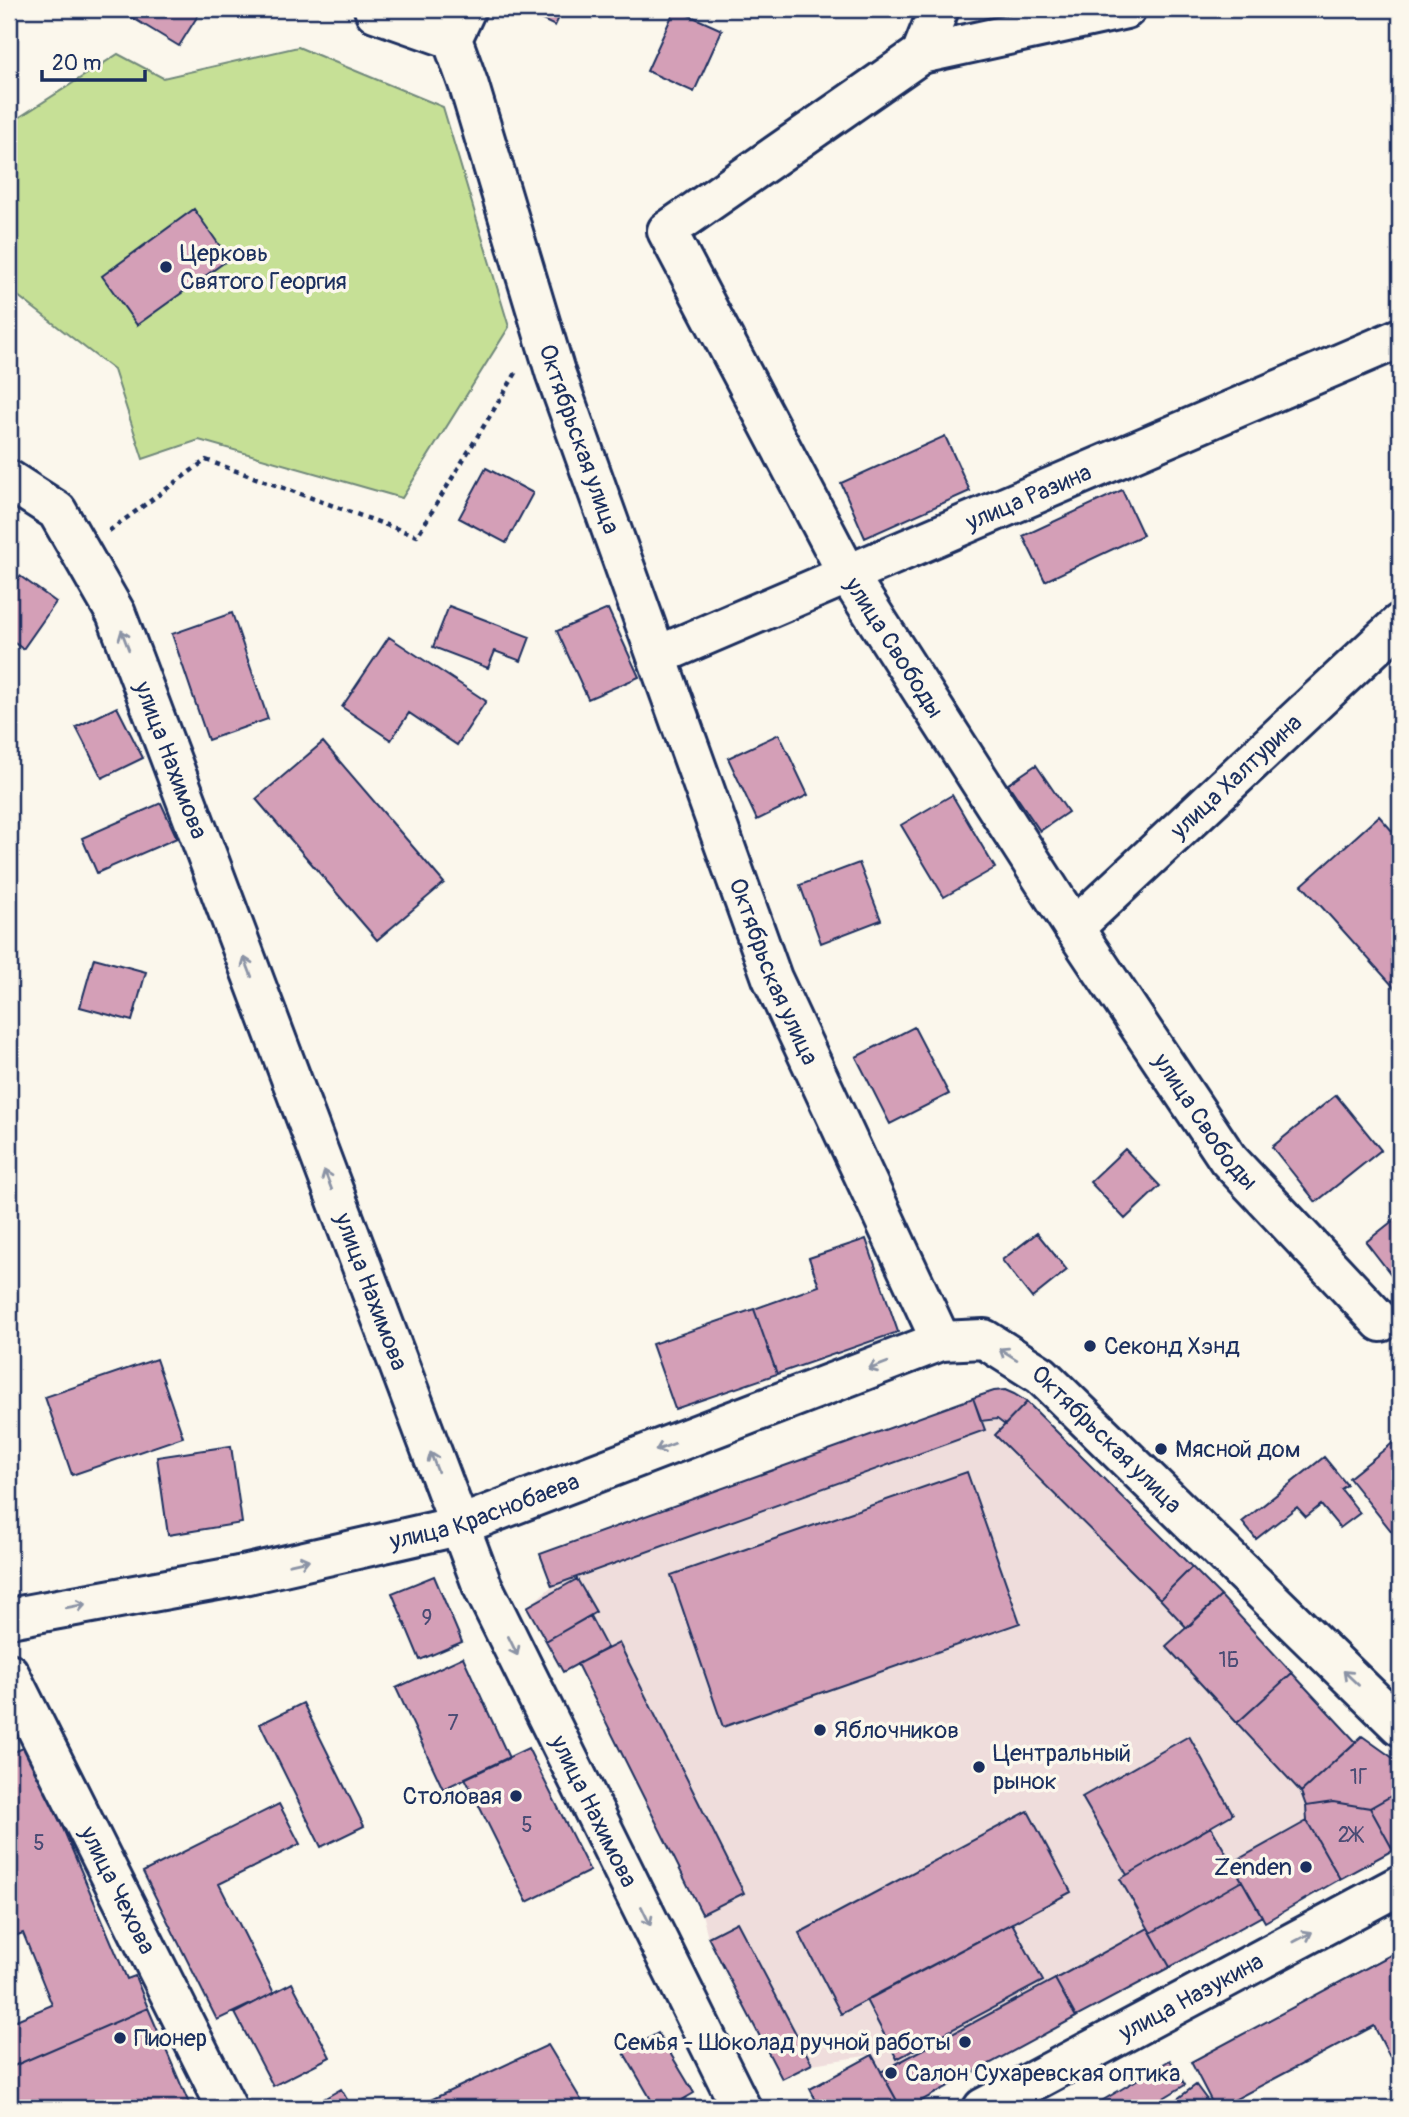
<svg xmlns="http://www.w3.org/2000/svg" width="1409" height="2117" font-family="Pangolin,sans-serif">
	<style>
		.built { fill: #efdddc }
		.green { fill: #c6e096; stroke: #70887a; stroke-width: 2 }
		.building { fill: #d49fb7; stroke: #1b2f5e; stroke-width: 2 }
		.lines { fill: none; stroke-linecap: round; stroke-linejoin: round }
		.minor-casing { stroke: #1b2f5e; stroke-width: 44 }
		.path { stroke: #1b2f5e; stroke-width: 4.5; stroke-dasharray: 5 5; stroke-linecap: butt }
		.minor { stroke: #fbf7ec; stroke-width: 38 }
		.oneway { stroke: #8b93a5 }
		.poi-dot { fill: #1b2f5e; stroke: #fbf7ec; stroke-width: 2.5 }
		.labels { text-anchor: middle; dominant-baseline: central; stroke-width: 7; stroke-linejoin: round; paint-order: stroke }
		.number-label { font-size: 21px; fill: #494b74 }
		.poi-label { font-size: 24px; fill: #1b2f5e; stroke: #fbf7ec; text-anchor: start }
		.street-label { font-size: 24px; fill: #1b2f5e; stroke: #fbf7ec }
	</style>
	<rect width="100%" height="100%" fill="#fbf7ec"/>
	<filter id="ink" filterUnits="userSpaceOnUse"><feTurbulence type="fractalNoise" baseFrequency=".0143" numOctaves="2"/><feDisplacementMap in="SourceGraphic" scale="14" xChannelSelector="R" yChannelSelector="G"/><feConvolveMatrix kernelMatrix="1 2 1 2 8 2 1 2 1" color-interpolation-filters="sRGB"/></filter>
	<g filter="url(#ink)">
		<!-- built -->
		<path class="built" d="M 1005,1390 L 1014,1394 L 1027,1403 L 1221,1596 L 1237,1723 L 1292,1673 L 1356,1742 L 1301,1792 L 1306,1806 L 1307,1821 L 1340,1879 L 1265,1922 L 1242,1882 L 1152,1933 L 1170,1967 L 908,2108 L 901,2108 L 872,2055 L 812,2064 L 782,2079 L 708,1937 L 702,1914 L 578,1664 L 563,1672 L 528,1607 L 552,1586 L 540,1554 L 984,1394 Z"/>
		<!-- green -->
		<path class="green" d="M 298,47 L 443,107 L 509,327 L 402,498 L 199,440 L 143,459 L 114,370 L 9,289 L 9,150 L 17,119 L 118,54 L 163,78 Z"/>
		<!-- building -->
		<path class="building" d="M 118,9 L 202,9 L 179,46 Z
			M 519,9 L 563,9 L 555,26 Z
			M 675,9 L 722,30 L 694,92 L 647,71 Z
			M 194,209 L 229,259 L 137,325 L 102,276 Z
			M 945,436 L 970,491 L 865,538 L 841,483 Z
			M 486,468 L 533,493 L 506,543 L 459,518 Z
			M 1122,490 L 1143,535 L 1045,581 L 1023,536 Z
			M 20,576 L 56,602 L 23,649 L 9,639 L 9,592 Z
			M 449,606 L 530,637 L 521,661 L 495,651 L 488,668 L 433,647 Z
			M 608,609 L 639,677 L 588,699 L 557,631 Z
			M 232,613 L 268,719 L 208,740 L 172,634 Z
			M 389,637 L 486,701 L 457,745 L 409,713 L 391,740 L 342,707 Z
			M 117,707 L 143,758 L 102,778 L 76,727 Z
			M 779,734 L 808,795 L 757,820 L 728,758 Z
			M 323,742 L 444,883 L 377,940 L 256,799 Z
			M 1036,765 L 1068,812 L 1040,831 L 1008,784 Z
			M 952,795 L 995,868 L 944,897 L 901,825 Z
			M 161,803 L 177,838 L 97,873 L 82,838 Z
			M 1379,816 L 1400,840 L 1400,994 L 1302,885 Z
			M 859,863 L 881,920 L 821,943 L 800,885 Z
			M 94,958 L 146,972 L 132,1021 L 80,1007 Z
			M 914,1027 L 949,1094 L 890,1124 L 856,1057 Z
			M 1336,1095 L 1381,1150 L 1316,1202 L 1272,1147 Z
			M 1125,1149 L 1160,1186 L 1125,1219 L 1090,1182 Z
			M 1400,1215 L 1400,1286 L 1366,1242 Z
			M 1037,1233 L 1067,1270 L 1032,1298 L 1002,1260 Z
			M 866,1239 L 898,1332 L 777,1374 L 754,1309 L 819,1286 L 809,1258 Z
			M 754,1309 L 777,1374 L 675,1409 L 652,1344 Z
			M 156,1359 L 183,1437 L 72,1475 L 45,1397 Z
			M 1005,1390 L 1014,1394 L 1027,1402 L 1005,1425 L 997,1419 L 981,1421 L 973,1398 L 994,1391 Z
			M 973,1398 L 985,1430 L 552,1586 L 540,1554 Z
			M 1027,1402 L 1192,1567 L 1160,1599 L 995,1435 Z
			M 1400,1437 L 1400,1542 L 1349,1478 Z
			M 231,1446 L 242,1523 L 168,1535 L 157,1457 Z
			M 1324,1457 L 1347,1485 L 1341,1489 L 1360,1513 L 1340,1528 L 1321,1505 L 1306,1517 L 1297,1507 L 1256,1539 L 1242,1522 Z
			M 967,1472 L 1020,1623 L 723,1727 L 671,1575 Z
			M 1192,1567 L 1221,1596 L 1187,1628 L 1160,1599 Z
			M 434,1576 L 462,1642 L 420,1660 L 392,1593 Z
			M 577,1579 L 596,1612 L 546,1641 L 527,1607 Z
			M 1221,1596 L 1292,1673 L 1237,1723 L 1166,1646 Z
			M 590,1616 L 607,1648 L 563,1672 L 546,1641 Z
			M 619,1643 L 744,1893 L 702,1914 L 577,1664 Z
			M 463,1657 L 509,1758 L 443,1789 L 396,1688 Z
			M 1292,1673 L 1356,1742 L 1301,1792 L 1237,1723 Z
			M 303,1703 L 364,1826 L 321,1847 L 260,1724 Z
			M 1189,1736 L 1233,1814 L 1127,1875 L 1082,1797 Z
			M 1362,1736 L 1400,1763 L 1400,1791 L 1370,1808 L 1333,1802 L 1306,1806 L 1301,1792 Z
			M 28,1746 L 127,1979 L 135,1976 L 148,2008 L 9,2068 L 9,2023 L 52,2005 L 23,1933 L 9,1938 L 9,1754 Z
			M 528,1748 L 590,1871 L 527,1902 L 465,1778 Z
			M 1400,1791 L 1400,1846 L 1393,1850 L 1370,1808 Z
			M 1333,1802 L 1370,1808 L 1393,1850 L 1340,1879 L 1307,1821 L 1306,1806 Z
			M 279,1804 L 300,1844 L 219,1884 L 274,1993 L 217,2020 L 143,1872 Z
			M 1028,1811 L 1071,1892 L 841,2014 L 799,1933 Z
			M 1307,1821 L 1340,1879 L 1265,1922 L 1232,1863 Z
			M 1211,1827 L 1242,1881 L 1151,1933 L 1120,1879 Z
			M 1242,1881 L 1262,1916 L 1170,1967 L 1151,1933 Z
			M 737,1922 L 812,2064 L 782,2079 L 708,1937 Z
			M 1012,1923 L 1043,1981 L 897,2059 L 866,2000 Z
			M 1148,1928 L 1170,1967 L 1076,2017 L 1055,1979 Z
			M 1400,1950 L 1400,2051 L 1390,2057 L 1374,2026 L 1219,2108 L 1215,2108 L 1191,2062 Z
			M 1055,1979 L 1076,2017 L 908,2108 L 901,2108 L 881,2072 Z
			M 292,1983 L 330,2057 L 273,2086 L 235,2013 Z
			M 148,2008 L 191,2108 L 9,2108 L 9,2068 Z
			M 658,2033 L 694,2093 L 668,2108 L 656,2108 L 624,2053 Z
			M 548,2045 L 586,2108 L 425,2108 L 422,2104 Z
			M 872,2055 L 901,2108 L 820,2108 L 810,2089 Z
			M 1170,2060 L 1185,2085 L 1147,2108 L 1090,2108 Z
			M 1196,2085 L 1213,2108 L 1165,2108 Z
			M 341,2089 L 352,2108 L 308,2108 Z"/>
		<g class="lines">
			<!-- minor casing -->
			<g class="minor-casing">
				<g id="minor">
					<path d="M 374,9 L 375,12 L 452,39"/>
					<path id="s1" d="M 466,9 L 452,39 L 469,86 L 555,372 L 772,978 L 941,1341"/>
					<path id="s2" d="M 939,9 L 921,54 L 667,231 L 848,575 L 1074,928 L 1228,1159 L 1381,1322"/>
					<path d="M 921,54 L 1126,9"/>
					<path id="s3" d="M 9,480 L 57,511 L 116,614 L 482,1585 L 741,2108"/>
					<path id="s4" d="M 657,656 L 1400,338"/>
					<path id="s5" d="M 1074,928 L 1400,623"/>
					<path id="s6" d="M 9,1618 L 239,1576 L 458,1526 L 941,1341 L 984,1339 L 1041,1375 L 1400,1726"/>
					<path id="s7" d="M 9,1673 L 227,2108"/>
					<path id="s8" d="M 983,2108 L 1400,1885"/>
				</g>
			</g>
			<!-- path -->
			<path class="path" d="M 109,531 L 206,460 L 417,536 L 516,373"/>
			<!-- minor -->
			<use href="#minor" class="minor"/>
		</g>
		<!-- one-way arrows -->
		<defs><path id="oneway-shaft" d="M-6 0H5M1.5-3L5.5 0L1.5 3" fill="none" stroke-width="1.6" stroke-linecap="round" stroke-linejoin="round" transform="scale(1.75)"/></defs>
		<g class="oneway">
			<use href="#oneway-shaft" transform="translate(125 640) rotate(-111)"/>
			<use href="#oneway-shaft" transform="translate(248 967) rotate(-111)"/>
			<use href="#oneway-shaft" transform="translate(328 1180) rotate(-111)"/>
			<use href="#oneway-shaft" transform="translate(1008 1354) rotate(-148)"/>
			<use href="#oneway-shaft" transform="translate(878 1366) rotate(159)"/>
			<use href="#oneway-shaft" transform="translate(665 1447) rotate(159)"/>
			<use href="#oneway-shaft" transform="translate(434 1462) rotate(-111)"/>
			<use href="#oneway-shaft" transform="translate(299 1562) rotate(-13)"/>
			<use href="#oneway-shaft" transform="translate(76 1606) rotate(-10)"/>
			<use href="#oneway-shaft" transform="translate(513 1646) rotate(64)"/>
			<use href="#oneway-shaft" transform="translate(1351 1678) rotate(-136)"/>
			<use href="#oneway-shaft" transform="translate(646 1916) rotate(64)"/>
			<use href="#oneway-shaft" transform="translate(1303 1937) rotate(-28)"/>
		</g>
	</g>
	<!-- markers -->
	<g class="poi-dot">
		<circle cx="166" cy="267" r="7"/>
		<circle cx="1090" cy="1346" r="7"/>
		<circle cx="1161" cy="1449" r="7"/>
		<circle cx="820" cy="1730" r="7"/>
		<circle cx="979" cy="1767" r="7"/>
		<circle cx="516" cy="1796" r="7"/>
		<circle cx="1306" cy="1867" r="7"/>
		<circle cx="120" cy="2038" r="7"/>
		<circle cx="965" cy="2042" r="7"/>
		<circle cx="891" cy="2073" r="7"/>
	</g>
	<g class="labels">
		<!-- number labels -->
		<g class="number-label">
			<text x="427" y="1618">9</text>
			<text x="1229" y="1660">1Б</text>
			<text x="453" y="1723">7</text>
			<text x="1359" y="1777">1Г</text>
			<text x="527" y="1825">5</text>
			<text x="1350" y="1835">2Ж</text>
			<text x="39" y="1843">5</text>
		</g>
		<!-- poi labels -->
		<g class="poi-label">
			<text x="180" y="253">Церковь<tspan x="180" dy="28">Святого Георгия</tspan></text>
			<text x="1104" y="1346">Секонд Хэнд</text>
			<text x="1175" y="1449">Мясной дом</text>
			<text x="834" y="1730">Яблочников</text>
			<text x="993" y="1753">Центральный<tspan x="993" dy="28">рынок</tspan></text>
			<text x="502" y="1796" text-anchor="end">Столовая</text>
			<text x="1292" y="1867" text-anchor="end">Zenden</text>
			<text x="134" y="2038">Пионер</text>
			<text x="951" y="2042" text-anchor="end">Семья - Шоколад ручной работы</text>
			<text x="905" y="2073">Салон Сухаревская оптика</text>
		</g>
		<!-- street labels -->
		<g class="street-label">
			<text stroke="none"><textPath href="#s1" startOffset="453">Октябрьская улица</textPath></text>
			<text stroke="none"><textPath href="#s4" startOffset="404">улица Разина</textPath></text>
			<text stroke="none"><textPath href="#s2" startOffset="833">улица Свободы</textPath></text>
			<text stroke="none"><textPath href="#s3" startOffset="332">улица Нахимова</textPath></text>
			<text stroke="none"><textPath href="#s5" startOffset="222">улица Халтурина</textPath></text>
			<text stroke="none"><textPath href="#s1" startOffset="1020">Октябрьская улица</textPath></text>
			<text stroke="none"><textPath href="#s2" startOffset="1400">улица Свободы</textPath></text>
			<text stroke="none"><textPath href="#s3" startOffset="900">улица Нахимова</textPath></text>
			<text stroke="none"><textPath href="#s6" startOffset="1178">Октябрьская улица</textPath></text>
			<text stroke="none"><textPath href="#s6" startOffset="488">улица Краснобаева</textPath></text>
			<text stroke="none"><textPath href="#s3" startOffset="1466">улица Нахимова</textPath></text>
			<text stroke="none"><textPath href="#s7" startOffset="243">улица Чехова</textPath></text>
			<text stroke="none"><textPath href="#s8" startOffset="236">улица Назукина</textPath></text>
		</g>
	</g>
	<!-- margin -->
	<rect width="1409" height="2117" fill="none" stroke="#fbf7ec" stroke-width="35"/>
	<rect x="18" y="18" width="1374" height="2082" fill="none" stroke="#1b2f5e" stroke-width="2.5" filter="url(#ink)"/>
	<!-- scale -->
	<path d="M42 70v10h103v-10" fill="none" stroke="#1b2f5e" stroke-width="3.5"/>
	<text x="52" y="70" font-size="21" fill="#1b2f5e" stroke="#fbf7ec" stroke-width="5" paint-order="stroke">20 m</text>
</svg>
